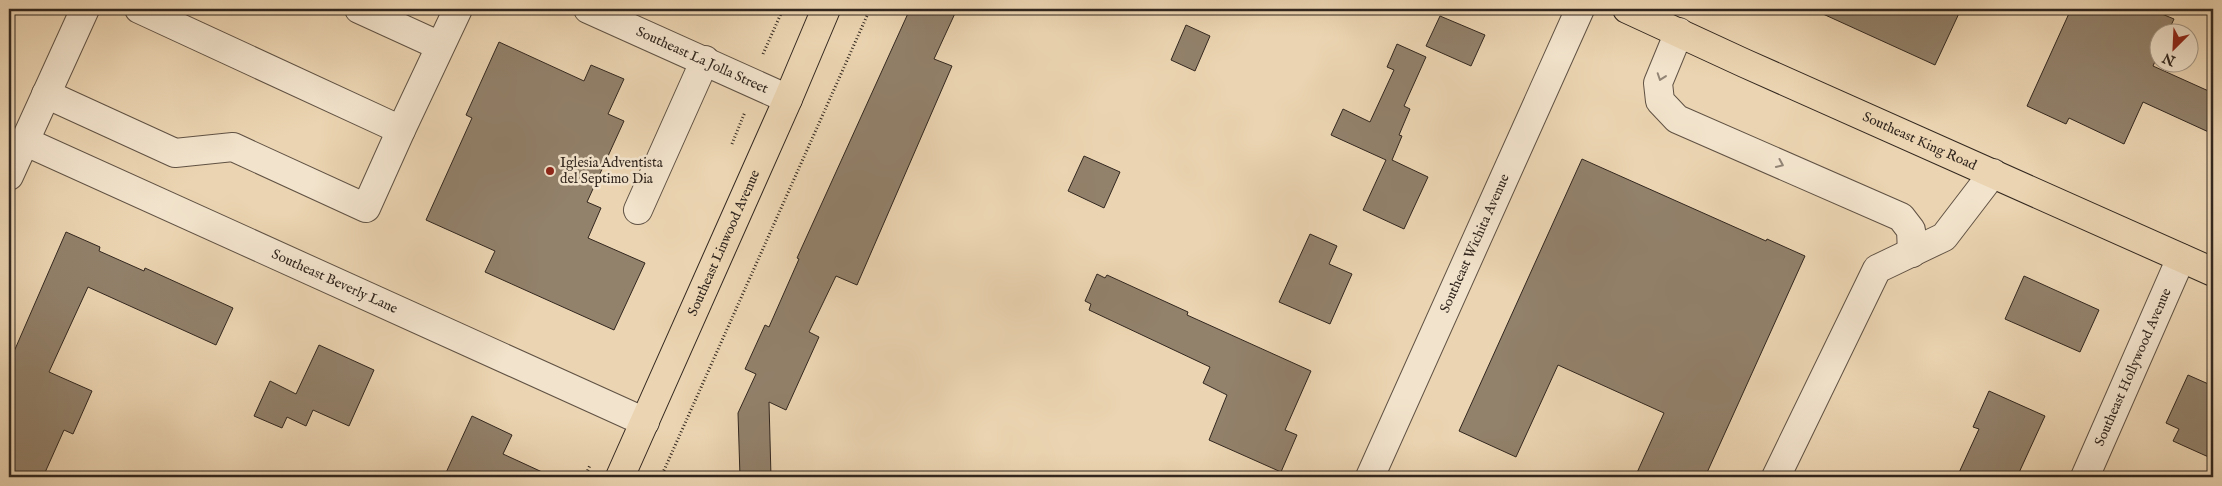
<svg xmlns="http://www.w3.org/2000/svg" width="2222" height="486" font-family="'IM FELL English',serif">
	<style>
		.building { fill: #92816b; stroke: #32271f }
		.lines { fill: none; stroke-linecap: round; stroke-linejoin: round }
		.minor-casing { stroke: #605244; stroke-width: 30 }
		.major-casing { stroke: #32271f; stroke-width: 30 }
		.path { stroke: #32271f; stroke-width: 3; stroke-dasharray: 1 2.5; stroke-linecap: butt }
		.minor { stroke: #f2e3cc; stroke-width: 28 }
		.major { stroke: #ebd4b1; stroke-width: 28 }
		.oneway { stroke: #928576 }
		.poi-dot { fill: #8f2418; stroke: #f2e3cc; stroke-width: 2 }
		.labels { text-anchor: middle; dominant-baseline: central; stroke-width: 5; stroke-linejoin: round; paint-order: stroke }
		.street-label { font-size: 14px; fill: #32271f; stroke: #f2e3cc }
		.poi-label { font-size: 14px; fill: #32271f; stroke: #f2e3cc; text-anchor: start }
	</style>
	<rect width="100%" height="100%" fill="#ebd4b1"/>
	<filter id="stains"><feTurbulence type="fractalNoise" baseFrequency=".004" numOctaves="4"/><feColorMatrix values="0 0 0 0 .2 0 0 0 0 .09 0 0 0 0 .02 0 0 0 .5 -.17"/></filter>
	<radialGradient id="worn" r=".72"><stop offset=".6" stop-color="#630" stop-opacity="0"/><stop offset="1" stop-color="#630" stop-opacity=".3"/></radialGradient>
	<!-- building -->
	<path class="building" d="M 910,9 L 957,9 L 934,59 L 952,66 L 857,285 L 836,276 L 809,332 L 819,337 L 786,410 L 769,402 L 771,477 L 740,477 L 738,413 L 756,374 L 745,369 L 765,325 L 769,327 L 799,259 L 797,258 Z
		M 1812,9 L 1961,9 L 1935,65 Z
		M 2071,9 L 2150,9 L 2174,19 L 2168,32 L 2160,32 L 2160,50 L 2153,66 L 2213,93 L 2213,134 L 2143,102 L 2124,144 L 2069,118 L 2066,124 L 2027,106 Z
		M 1440,16 L 1485,35 L 1471,66 L 1426,46 Z
		M 1186,25 L 1210,36 L 1195,71 L 1171,60 Z
		M 499,42 L 584,81 L 591,65 L 624,79 L 608,114 L 624,121 L 587,202 L 601,208 L 588,238 L 645,263 L 614,330 L 485,272 L 495,251 L 426,220 L 472,118 L 466,115 Z
		M 1397,44 L 1426,57 L 1404,106 L 1410,109 L 1399,135 L 1402,136 L 1392,160 L 1428,177 L 1404,229 L 1363,210 L 1386,160 L 1331,135 L 1343,109 L 1370,122 L 1394,70 L 1387,67 Z
		M 1084,156 L 1120,172 L 1104,208 L 1068,191 Z
		M 1582,159 L 1766,241 L 1767,239 L 1805,256 L 1705,477 L 1635,477 L 1664,413 L 1558,365 L 1516,457 L 1459,431 Z
		M 66,232 L 100,247 L 99,251 L 144,271 L 145,268 L 233,308 L 216,345 L 88,287 L 49,372 L 92,391 L 73,434 L 64,430 L 43,477 L 9,477 L 9,363 Z
		M 1310,234 L 1337,246 L 1329,264 L 1352,274 L 1330,324 L 1279,302 Z
		M 1097,274 L 1105,278 L 1107,275 L 1188,312 L 1187,315 L 1311,371 L 1285,430 L 1297,435 L 1281,472 L 1209,440 L 1227,395 L 1203,383 L 1210,367 L 1089,310 L 1091,304 L 1085,301 Z
		M 2024,276 L 2099,310 L 2080,352 L 2005,319 Z
		M 319,345 L 374,370 L 349,426 L 313,410 L 306,426 L 287,417 L 282,428 L 254,416 L 270,381 L 296,394 Z
		M 2188,375 L 2213,386 L 2213,459 L 2173,441 L 2179,429 L 2166,423 Z
		M 1989,391 L 2045,416 L 2017,477 L 1957,477 L 1979,429 L 1973,427 Z
		M 472,416 L 512,435 L 503,454 L 553,477 L 444,477 Z"/>
	<g class="lines">
		<!-- minor casing -->
		<g class="minor-casing">
			<g id="minor">
				<path d="M 139,9 L 401,130 L 458,9"/>
				<path d="M 359,9 L 440,46"/>
				<path id="s1" d="M 588,9 L 788,99"/>
				<path d="M 1679,32 L 1658,83 L 1660,101 L 1677,119 L 1901,217 L 1911,230 L 1912,253"/>
				<path d="M 46,94 L 175,153 L 233,147 L 366,208 L 401,130"/>
				<path id="s2" d="M 24,141 L 645,422"/>
				<path d="M 9,176 L 85,9"/>
				<path d="M 638,210 L 705,60"/>
				<path id="s3" d="M 1370,477 L 1580,9"/>
				<path d="M 1776,477 L 1877,269 L 1944,237 L 1993,173"/>
				<path id="s4" d="M 2085,477 L 2181,258"/>
			</g>
		</g>
		<!-- major casing -->
		<g class="major-casing">
			<g id="major">
				<path id="s5" d="M 1627,9 L 1744,63 L 2213,272"/>
				<path id="s6" d="M 620,477 L 788,99 L 826,9"/>
			</g>
		</g>
		<!-- path -->
		<path class="path" d="M 763,54 L 783,9
			M 732,144 L 745,112
			M 585,477 L 590,465
			M 661,477 L 870,9"/>
		<!-- minor -->
		<use href="#minor" class="minor"/>
		<!-- major -->
		<use href="#major" class="major"/>
	</g>
	<!-- one-way arrows -->
	<defs><path id="oneway-chevron" d="M-2-3.5L2.5 0L-2 3.5" fill="none" stroke-width="1.6" stroke-linecap="round" stroke-linejoin="round" transform="scale(1.25)"/></defs>
	<g class="oneway">
		<use href="#oneway-chevron" transform="translate(1661 77) rotate(109)"/>
		<use href="#oneway-chevron" transform="translate(1780 164) rotate(24)"/>
	</g>
	<!-- markers -->
	<circle class="poi-dot" cx="550" cy="171" r="5"/>
	<g class="labels">
		<!-- street labels -->
		<g class="street-label">
			<text stroke="none"><textPath href="#s1" startOffset="125">Southeast La Jolla Street</textPath></text>
			<text stroke="none"><textPath href="#s5" startOffset="321">Southeast King Road</textPath></text>
			<text stroke="none"><textPath href="#s6" startOffset="256">Southeast Linwood Avenue</textPath></text>
			<text stroke="none"><textPath href="#s3" startOffset="256">Southeast Wichita Avenue</textPath></text>
			<text stroke="none"><textPath href="#s2" startOffset="341">Southeast Beverly Lane</textPath></text>
			<text stroke="none"><textPath href="#s4" startOffset="120">Southeast Hollywood Avenue</textPath></text>
		</g>
		<!-- poi labels -->
		<g class="poi-label">
			<text x="560" y="163">Iglesia Adventista<tspan x="560" dy="16">del Septimo Dia</tspan></text>
		</g>
	</g>
	<!-- margin -->
	<rect width="2222" height="486" fill="none" stroke="#ebd4b1" stroke-width="30"/>
	<rect x="10" y="10" width="2202" height="466" fill="none" stroke="#32271f" stroke-width="2.5"/>
	<rect x="15" y="15" width="2192" height="456" fill="none" stroke="#32271f"/>
	<!-- north arrow -->
	<g transform="translate(2174 48) rotate(204)"><circle r="24" fill="#f2e3cc" stroke="#a59887"/>
	<path d="M0-4L9 19L0 12L-9 19Z" fill="#8f2418"/>
	<text y="-8" font-size="14" font-weight="bold" text-anchor="middle" fill="#32271f">N</text>
	</g>
	<rect width="100%" height="100%" filter="url(#stains)"/>
	<rect width="100%" height="100%" fill="url(#worn)"/>
</svg>
